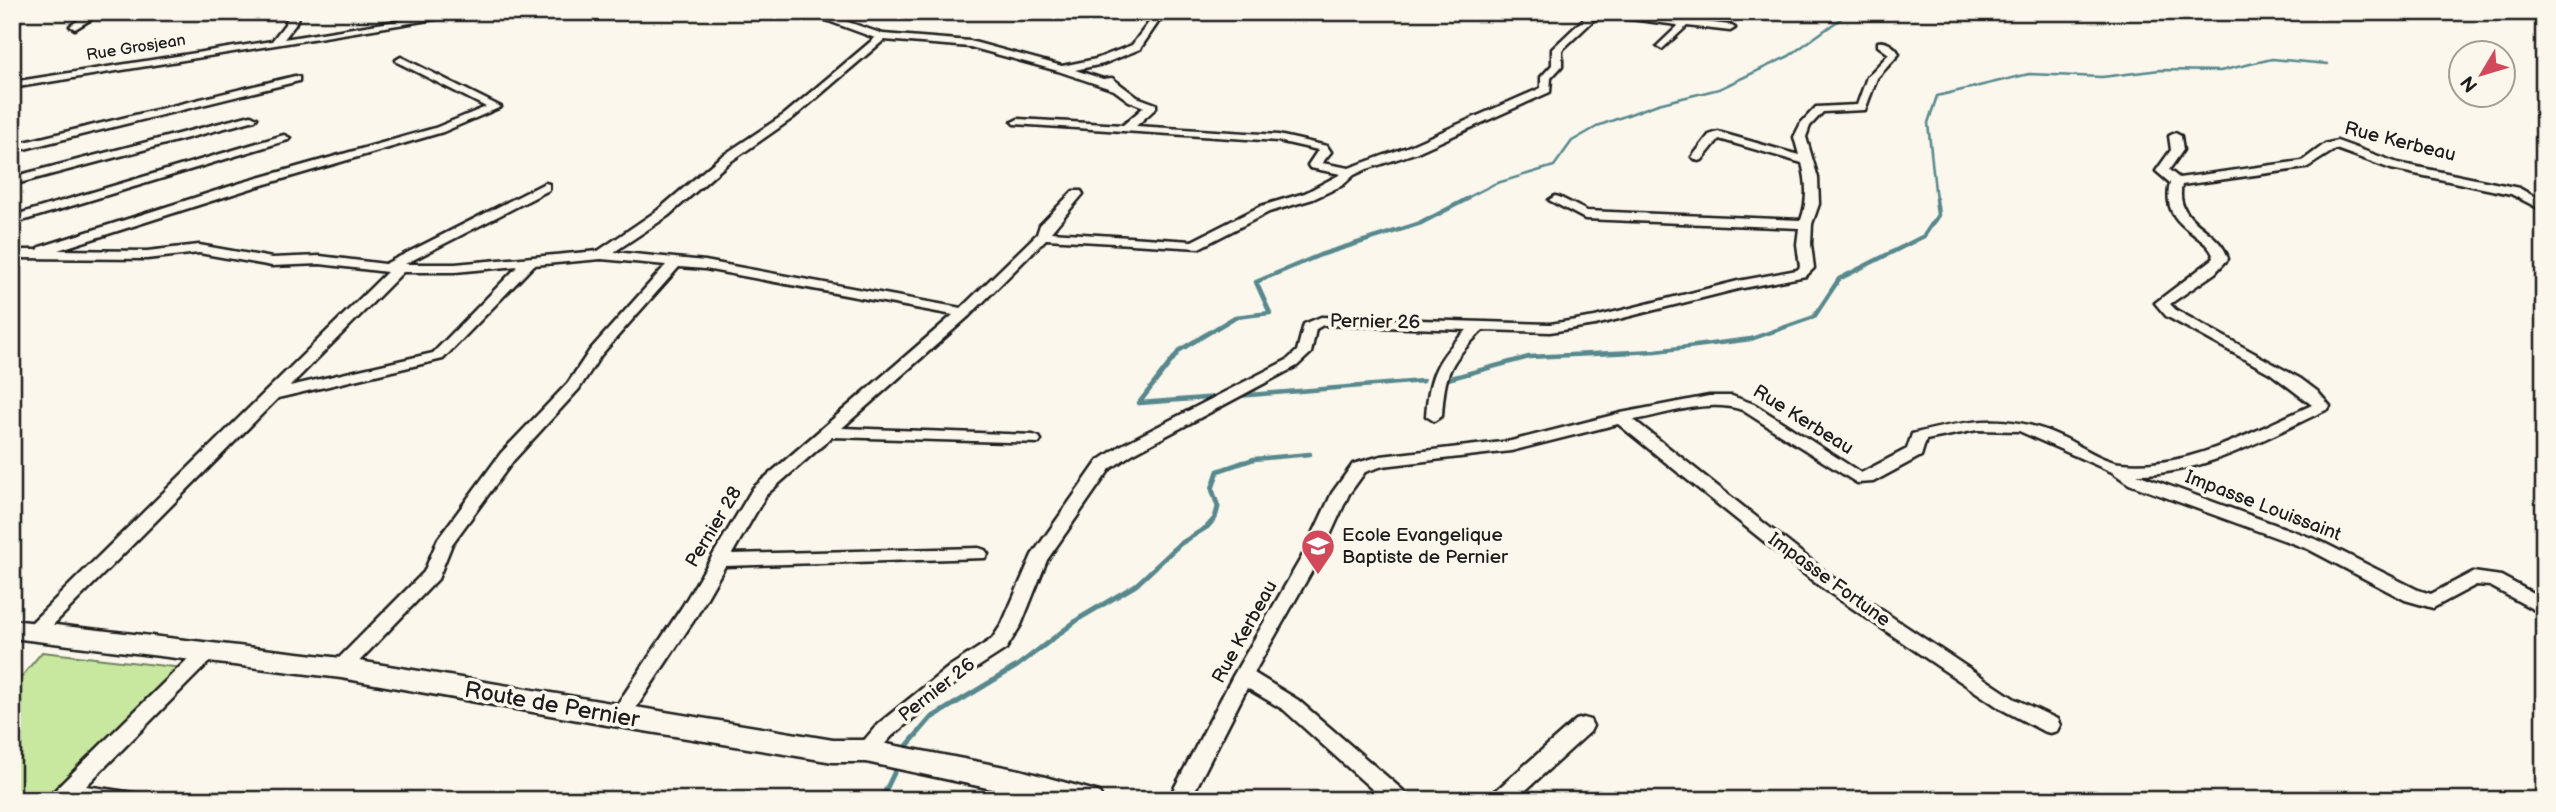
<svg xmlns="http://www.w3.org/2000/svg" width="2556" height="812" font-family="'Balsamiq Sans',sans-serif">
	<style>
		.green { fill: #c8e79f; stroke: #72825e; stroke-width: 2 }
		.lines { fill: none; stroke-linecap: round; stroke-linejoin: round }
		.stream-far2 { stroke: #57888d; stroke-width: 2.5 }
		.stream-far1 { stroke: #57888d; stroke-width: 4.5 }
		.stream { stroke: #57888d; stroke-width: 5 }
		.minor-casing { stroke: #1c1c1c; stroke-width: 5 }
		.tertiary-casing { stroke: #1c1c1c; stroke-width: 5 }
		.minor { fill: #fbf7ec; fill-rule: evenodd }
		.tertiary { fill: #fbf7ec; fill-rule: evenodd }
		.labels { text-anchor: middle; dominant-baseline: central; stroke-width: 7; stroke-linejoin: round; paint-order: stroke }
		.far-street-label { font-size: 16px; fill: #1c1c1c; stroke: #fbf7ec }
		.street-label { font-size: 19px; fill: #1c1c1c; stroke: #fbf7ec }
		.poi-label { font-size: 19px; fill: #1c1c1c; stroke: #fbf7ec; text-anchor: start }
		.near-street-label { font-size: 23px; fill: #1c1c1c; stroke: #fbf7ec }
	</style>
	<rect width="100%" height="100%" fill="#fbf7ec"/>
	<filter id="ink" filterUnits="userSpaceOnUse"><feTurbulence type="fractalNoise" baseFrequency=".0143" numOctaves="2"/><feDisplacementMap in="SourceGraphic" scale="14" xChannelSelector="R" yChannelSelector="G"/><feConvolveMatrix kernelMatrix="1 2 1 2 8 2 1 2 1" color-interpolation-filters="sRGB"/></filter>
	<g filter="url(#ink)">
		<!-- green -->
		<path class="green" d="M 42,652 L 192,669 L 66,800 L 12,800 L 12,688 Z"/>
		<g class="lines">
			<!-- stream-far2 -->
			<path class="stream-far2" d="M 1463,200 L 1494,184 L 1554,166 L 1572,141 L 1600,125 L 1658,104 L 1719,89 L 1789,56 L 1850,12
				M 1936,200 L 1928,123 L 1937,96 L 2029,74 L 2102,77 L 2160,70 L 2220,71 L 2272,59 L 2328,64"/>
			<!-- stream-far1 -->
			<path class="stream-far1" d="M 1444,380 L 1529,357 L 1656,351 L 1751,339 L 1814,317 L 1839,279 L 1924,236 L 1938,215 L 1936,199
				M 1237,396 L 1423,381
				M 1139,403 L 1180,350 L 1235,317 L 1270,313 L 1256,282 L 1320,255 L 1421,223 L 1467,199
				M 1140,403 L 1218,397
				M 1239,464 L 1254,459 L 1310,454"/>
			<!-- stream -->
			<path class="stream" d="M 906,747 L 931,718 L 1017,666 L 1080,618 L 1136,585 L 1180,544 L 1207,527 L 1215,518 L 1218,507 L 1212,489 L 1218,471 L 1244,462
				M 881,800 L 896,769"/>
			<!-- minor casing -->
			<g class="minor-casing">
				<path id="minor" d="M 66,12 L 94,12 L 98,15 L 75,29 L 70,26 L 83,17 Z
					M 290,12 L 300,12 L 295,25 L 284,39 L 453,12 L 478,12 L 12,88 L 12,82 L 272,41 L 285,24 Z
					M 804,12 L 819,12 L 883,34 L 970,41 L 1062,66 L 1096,59 L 1132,45 L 1153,17 L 1171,12 L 1188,12 L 1159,21 L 1140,49 L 1103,64 L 1075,70 L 1103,79 L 1112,78 L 1137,97 L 1156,104 L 1156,108 L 1136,126 L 1278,135 L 1327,146 L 1331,152 L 1322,163 L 1349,168 L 1407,147 L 1541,88 L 1541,77 L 1552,65 L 1552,49 L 1591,12 L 1623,12 L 1730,25 L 1735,28 L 1730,31 L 1687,26 L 1662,49 L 1657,46 L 1678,26 L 1677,25 L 1599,15 L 1562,50 L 1562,66 L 1551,78 L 1550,92 L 1415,153 L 1367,169 L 1354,175 L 1343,185 L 1313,199 L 1269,212 L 1199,248 L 1046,239 L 969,316 L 842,428 L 1033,435 L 1039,437 L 1041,440 L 1039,443 L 832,437 L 766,495 L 732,554 L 979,548 L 985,550 L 988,554 L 985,558 L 725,566 L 696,617 L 626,723 L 619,725 L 612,723 L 609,717 L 682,607 L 753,488 L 953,315 L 705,269 L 679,267 L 601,355 L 579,389 L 513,461 L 452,544 L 438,579 L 348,673 L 341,675 L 334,673 L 331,668 L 334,663 L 424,572 L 438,539 L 501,453 L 568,383 L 590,350 L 666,265 L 601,259 L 534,265 L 443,359 L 278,398 L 41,637 L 34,639 L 27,637 L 24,632 L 27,627 L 387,272 L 320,264 L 272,266 L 199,253 L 147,259 L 12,258 L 12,250 L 38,250 L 40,247 L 244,182 L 435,128 L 486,107 L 397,62 L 396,60 L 401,57 L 501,107 L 443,132 L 252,188 L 58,250 L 147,251 L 199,245 L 272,258 L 320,256 L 385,264 L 545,183 L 549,184 L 549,190 L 405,264 L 455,264 L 598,251 L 658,210 L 719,158 L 785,114 L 875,38 ZM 884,40 L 970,47 L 1058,71 L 1114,90 L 1129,101 L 1144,107 L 1123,125 L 1018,119 L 1012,122 L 1014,124 L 1278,141 L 1318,150 L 1308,165 L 1310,168 L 1341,174 L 1305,193 L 1261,206 L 1192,241 L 1051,232 L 1083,194 L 1081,191 L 1073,191 L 1040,225 L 1037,234 L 961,308 L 705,261 L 614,252 L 668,216 L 727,164 L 793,118 ZM 518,266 L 433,353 L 290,386 L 403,272 L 455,272 Z
					M 1878,42 C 1886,40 1896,47 1899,54 L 1877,78 L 1865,110 L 1823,112 L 1810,126 L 1806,137 L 1818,178 L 1819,204 L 1812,224 L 1811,244 L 1814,268 L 1806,276 L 1738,289 L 1595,325 L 1550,332 L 1483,330 C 1450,362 1445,370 1442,416 L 1434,421 L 1426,416 C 1429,375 1437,358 1467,330 L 1323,325 L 1316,329 L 1311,353 L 1297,366 L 1132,454 L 1110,469 L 1047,560 L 1021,625 L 1006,649 L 964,676 L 892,736 L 873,757 L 866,759 L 859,757 L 855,751 L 878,724 L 950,666 L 992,639 L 1002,624 L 1032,555 L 1098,461 L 1120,446 L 1287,360 L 1297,351 L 1304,324 L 1321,317 L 1550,324 L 1595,317 L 1738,281 L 1797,270 L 1800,267 L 1797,244 L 1799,228 L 1585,219 L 1549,200 L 1555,196 L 1559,197 L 1587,211 L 1801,220 C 1808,200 1807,183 1802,163 L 1719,139 L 1702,160 L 1698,161 L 1692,157 L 1709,135 L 1718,132 L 1799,155 L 1794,137 L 1801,123 L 1816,107 L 1857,105 L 1867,77 L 1889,54 L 1878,46 Z
					M 295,76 L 299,77 L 299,81 L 12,152 L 12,145 Z
					M 251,115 L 257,118 L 255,120 L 12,185 L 12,177 Z
					M 2175,133 L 2181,136 L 2183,150 L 2169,170 L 2179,178 L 2302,161 L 2325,144 L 2337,141 L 2398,163 L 2519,188 L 2544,202 L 2544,211 L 2511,194 L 2391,169 L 2336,149 L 2306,168 L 2182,185 C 2173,224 2221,228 2228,259 L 2215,273 L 2170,304 L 2176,310 L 2301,379 L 2317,391 L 2330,406 L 2328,409 C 2269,436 2203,475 2137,474 L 2320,541 L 2418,590 L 2431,594 L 2473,572 L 2501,576 L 2544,599 L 2544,615 L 2490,586 L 2476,585 L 2433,608 L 2405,600 L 2308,549 L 2129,484 L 2112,472 L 2019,431 L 1977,430 L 1926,440 L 1921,456 L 1873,482 L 1857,483 L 1742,410 C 1709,398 1668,414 1634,420 L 1832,577 L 2015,699 L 2057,719 L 2060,725 L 2057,731 L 2050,733 L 2043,731 L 2001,709 L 1818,585 L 1618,424 L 1511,451 L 1383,466 L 1365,472 L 1349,494 L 1322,553 L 1254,673 L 1298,700 L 1407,794 L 1410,800 L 1384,800 L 1284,710 L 1247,688 L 1190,800 L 1168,800 L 1233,676 L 1304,553 L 1332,493 L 1353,464 L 1381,456 L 1511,441 L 1621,413 L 1709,396 L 1732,396 L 1754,404 L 1861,473 L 1907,449 L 1912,434 C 1968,420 2009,412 2062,437 C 2080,445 2101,461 2121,463 C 2188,470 2253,431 2312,405 L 2270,373 L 2166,316 L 2155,303 L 2214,258 C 2208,232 2159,229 2170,183 L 2156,171 L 2171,150 L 2169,136 Z
					M 284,135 L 290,138 L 288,140 L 12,224 L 12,216 Z
					M 207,645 L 214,647 L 217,652 L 214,657 L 86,786 L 140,794 L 143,800 L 48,800 L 51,794 L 200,647 Z
					M 1583,718 L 1590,720 L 1593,726 L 1590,732 L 1515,800 L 1489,800 L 1492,794 L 1576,720 Z"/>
			</g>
			<!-- tertiary casing -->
			<g class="tertiary-casing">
				<path id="tertiary" d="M 12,620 L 341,658 L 833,740 L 866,740 L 1020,770 L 1099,792 L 1103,800 L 1043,800 L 866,762 L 833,762 L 595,723 L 341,678 L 12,638 Z"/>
			</g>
			<!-- minor -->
			<use href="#minor" class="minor"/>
			<!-- tertiary -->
			<use href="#tertiary" class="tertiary"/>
		</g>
	</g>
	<!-- icons -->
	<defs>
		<g id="school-pin" transform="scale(1.75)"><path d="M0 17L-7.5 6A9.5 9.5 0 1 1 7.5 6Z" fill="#d1495b" stroke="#fbf7ec"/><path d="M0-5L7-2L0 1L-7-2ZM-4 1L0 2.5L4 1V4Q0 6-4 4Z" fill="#fff"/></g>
	</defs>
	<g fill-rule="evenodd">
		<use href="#school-pin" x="1318" y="546"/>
	</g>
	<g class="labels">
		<!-- far-street labels -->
		<g class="far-street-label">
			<text transform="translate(136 48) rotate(-9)">Rue Grosjean</text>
		</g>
		<!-- street labels -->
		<g class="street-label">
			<text transform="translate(2400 142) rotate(14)">Rue Kerbeau</text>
			<text transform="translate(1375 322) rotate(1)">Pernier 26</text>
			<text transform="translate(1803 420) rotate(32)">Rue Kerbeau</text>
			<text transform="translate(2263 506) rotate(21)">Impasse Louissaint</text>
			<text transform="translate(714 527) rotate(-59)">Pernier 28</text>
			<text transform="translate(1829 580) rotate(36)">Impasse Fortune</text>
			<text transform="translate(1245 632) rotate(-61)">Rue Kerbeau</text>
			<text transform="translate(937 690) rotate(-38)">Pernier 26</text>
		</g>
		<!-- poi labels -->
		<g class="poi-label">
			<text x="1342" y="535">Ecole Evangelique<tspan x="1342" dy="22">Baptiste de Pernier</tspan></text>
		</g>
		<!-- near-street labels -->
		<g class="near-street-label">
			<text transform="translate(552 705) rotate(10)">Route de Pernier</text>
		</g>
	</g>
	<!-- margin -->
	<rect width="2556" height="812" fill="none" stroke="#fbf7ec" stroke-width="42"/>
	<rect x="21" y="21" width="2514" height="770" fill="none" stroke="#1c1c1c" stroke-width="2.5" filter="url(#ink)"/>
	<!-- north arrow -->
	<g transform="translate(2482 74) rotate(232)"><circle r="33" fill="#fbf7ec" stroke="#a29f99" stroke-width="2"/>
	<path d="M0-5L12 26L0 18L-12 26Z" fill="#d1495b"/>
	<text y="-10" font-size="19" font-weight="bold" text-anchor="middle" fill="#1c1c1c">N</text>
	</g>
</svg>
